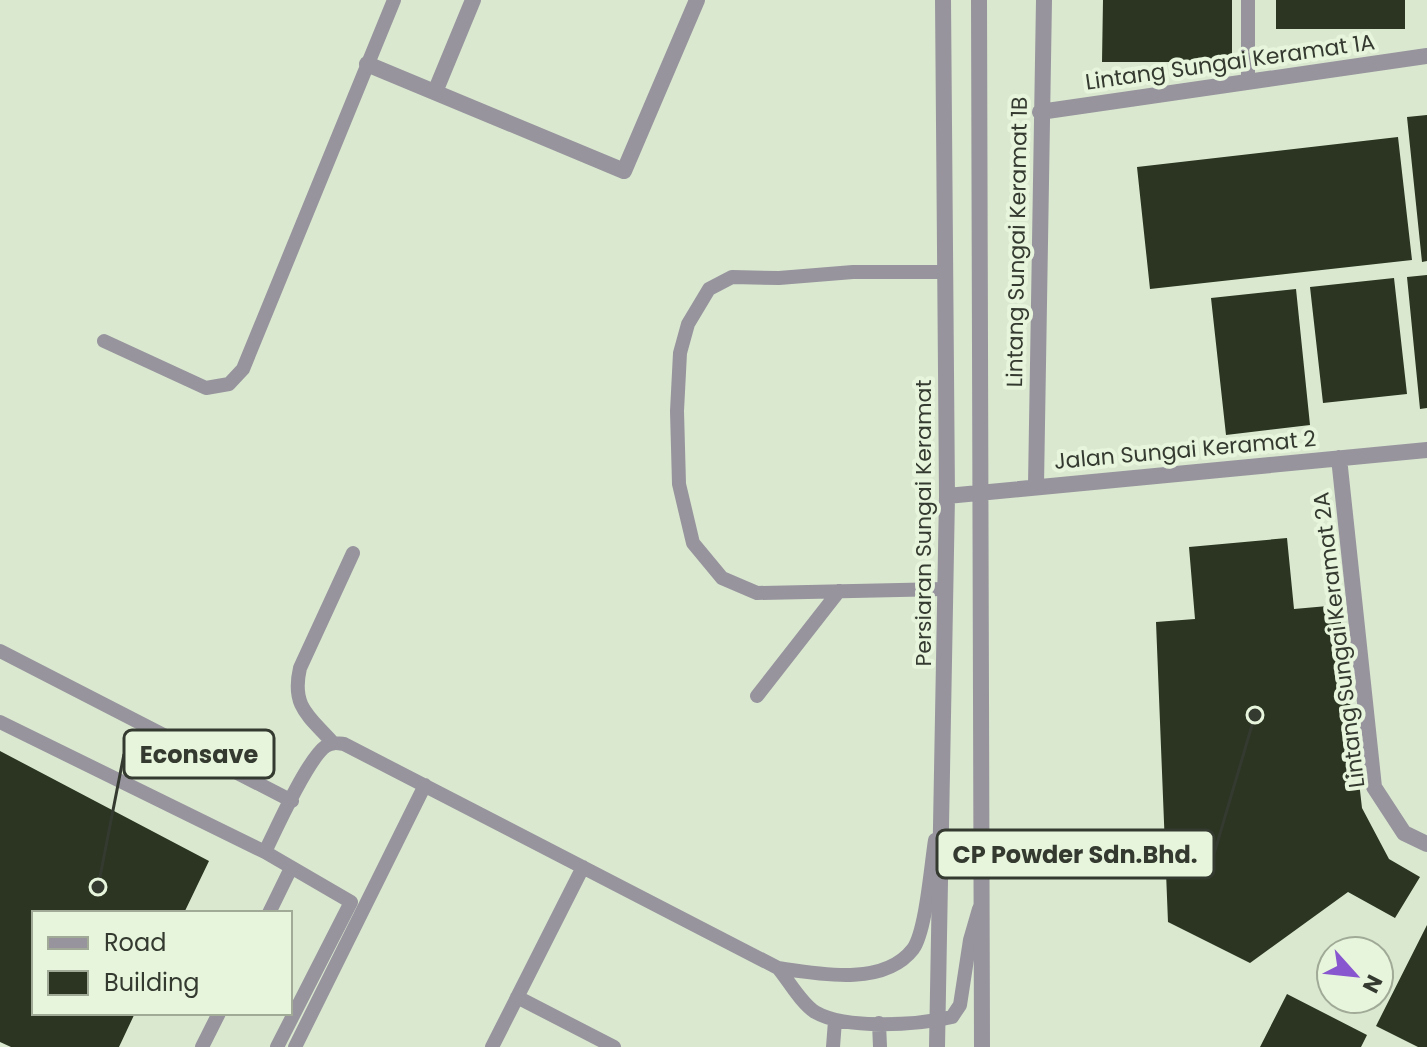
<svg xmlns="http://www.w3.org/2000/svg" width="1427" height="1047" font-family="Poppins,sans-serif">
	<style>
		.building { fill: #2b3522 }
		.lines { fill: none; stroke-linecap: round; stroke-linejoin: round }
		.service { stroke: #97949e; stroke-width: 14 }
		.minor { stroke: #97949e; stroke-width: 16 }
		.labels { text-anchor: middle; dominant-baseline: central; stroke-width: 8; stroke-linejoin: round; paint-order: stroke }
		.street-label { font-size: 22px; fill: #353a30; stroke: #e7f5dc }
		.leader { fill: none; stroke: #353a30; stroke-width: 3 }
		.callout-dot { fill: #353a30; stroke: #e7f5dc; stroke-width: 3 }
		.callout { fill: #e7f5dc; stroke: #353a30; stroke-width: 3 }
		.callout-label { font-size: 24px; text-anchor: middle; font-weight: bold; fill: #353a30 }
	</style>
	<rect width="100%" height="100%" fill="#dae8cf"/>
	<!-- building -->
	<path class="building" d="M 1103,0 L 1232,0 L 1232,62 L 1102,62 Z
		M 1276,0 L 1405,0 L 1405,29 L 1276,29 Z
		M 1427,115 L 1427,261 L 1422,262 L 1407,117 Z
		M 1398,137 L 1412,260 L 1150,289 L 1137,167 Z
		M 1427,275 L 1427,408 L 1420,409 L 1407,277 Z
		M 1394,278 L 1407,394 L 1323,403 L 1310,287 Z
		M 1296,289 L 1310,425 L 1226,435 L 1211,298 Z
		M 1287,538 L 1294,609 L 1339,605 L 1362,808 L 1389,859 L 1420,877 L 1395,918 L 1348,892 L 1250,963 L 1168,922 L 1156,622 L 1195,619 L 1189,547 Z
		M 0,751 L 209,861 L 184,913 L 34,913 L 34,1013 L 135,1013 L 119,1047 L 11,1047 L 0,1042 Z
		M 1427,925 L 1427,1047 L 1418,1047 L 1376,1026 Z
		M 1287,994 L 1367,1035 L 1361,1047 L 1260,1047 Z"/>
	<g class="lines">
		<!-- service -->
		<path class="service" d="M 1248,82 L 1248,0
			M 104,341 L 206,388 L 229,384 L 243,369 L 394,0
			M 945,589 L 757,593 L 722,578 L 693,543 L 679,484 L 677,411 L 680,353 L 688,324 L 709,289 L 732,277 L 779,278 L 853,272 L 945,272
			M 0,651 L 292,801
			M 757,696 L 839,591
			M 0,722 L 265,852 L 351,902 L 277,1047
			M 333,743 C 309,716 291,707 300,668 L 353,553
			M 935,840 C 931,865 926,931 913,949 C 884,987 818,974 778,968 C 789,981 801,1003 815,1012 C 846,1030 918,1025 952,1017 L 960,1005 L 970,940 L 979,909
			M 265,852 C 276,829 308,758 326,746 C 333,742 337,743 344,744 L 778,968
			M 269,913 L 291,868
			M 517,997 L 614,1047
			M 879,1023 L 880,1047
			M 202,1047 L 219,1013
			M 295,1047 L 425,785
			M 492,1047 L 583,867
			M 833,1047 L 835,1021"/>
		<!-- minor -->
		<path class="minor" d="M 979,0 L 982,1047
			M 367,64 L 624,171 L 697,0
			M 435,92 L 473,0
			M 1040,112 L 1427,56
			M 1339,458 L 1374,787 L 1404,833 L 1427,844
			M 1036,485 L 1044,0
			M 947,496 L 1427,450
			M 937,1047 L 947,496 L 943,0"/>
	</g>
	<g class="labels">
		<!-- street labels -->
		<g class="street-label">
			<text transform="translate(1230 62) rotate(-8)">Lintang Sungai Keramat 1A</text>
			<text transform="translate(1017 242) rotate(-89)">Lintang Sungai Keramat 1B</text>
			<text transform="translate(1185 450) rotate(-5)">Jalan Sungai Keramat 2</text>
			<text transform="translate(923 523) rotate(-90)">Persiaran Sungai Keramat</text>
			<text transform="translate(1339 640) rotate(-97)">Lintang Sungai Keramat 2A</text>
		</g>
	</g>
	<!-- callouts -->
	<path class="leader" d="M98 887L124 754M1255 715L1214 854"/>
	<g class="callout-dot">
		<circle cx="98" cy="887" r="8"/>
		<circle cx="1255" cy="715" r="8"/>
	</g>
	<g class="callout">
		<rect x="124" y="730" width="150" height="48" rx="8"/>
		<rect x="937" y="830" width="277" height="48" rx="8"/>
	</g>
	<g class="callout-label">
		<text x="199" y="763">Econsave</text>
		<text x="1075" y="863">CP Powder Sdn.Bhd.</text>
	</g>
	<!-- legend -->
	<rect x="32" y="911" width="260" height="104" fill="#e7f5dc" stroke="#a0aa97" stroke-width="2"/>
	<rect x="48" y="937" width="40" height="12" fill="#97949e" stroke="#a0aa97" stroke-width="2"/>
	<text x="104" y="951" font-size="24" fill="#353a30">Road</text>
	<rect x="48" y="971" width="40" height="24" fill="#2b3522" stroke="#a0aa97" stroke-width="2"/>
	<text x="104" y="991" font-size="24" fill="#353a30">Building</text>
	<!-- north arrow -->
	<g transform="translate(1355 975) rotate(117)"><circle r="38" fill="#e7f5dc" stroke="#a0aa97" stroke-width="2"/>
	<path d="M0-6L14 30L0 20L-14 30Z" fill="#8856ce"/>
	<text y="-12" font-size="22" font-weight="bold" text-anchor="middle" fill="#353a30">N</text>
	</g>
</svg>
